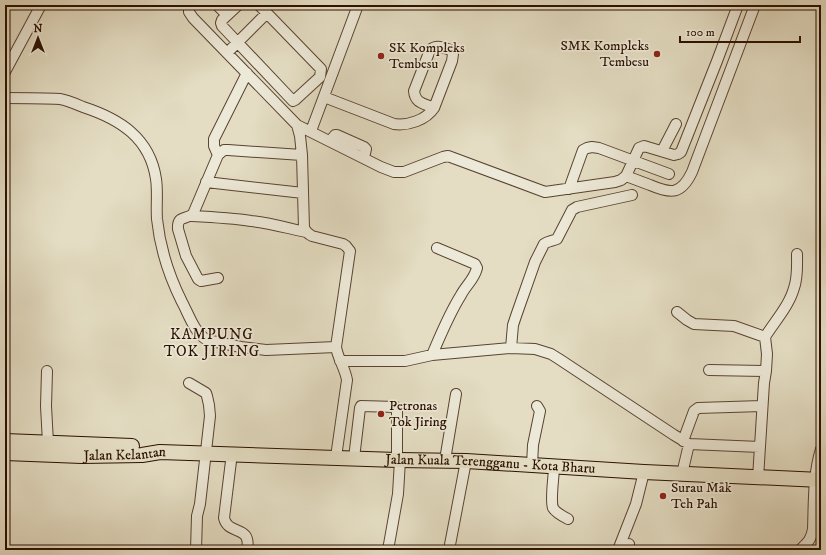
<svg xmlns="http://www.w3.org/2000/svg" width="826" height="555" font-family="'IM FELL DW Pica',serif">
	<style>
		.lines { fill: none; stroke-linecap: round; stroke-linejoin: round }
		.minor-casing { stroke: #594331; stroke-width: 12 }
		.highway-casing { stroke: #2b1000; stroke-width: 16 }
		.minor { stroke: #ede9d8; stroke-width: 10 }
		.highway { stroke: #e4ddc3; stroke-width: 14 }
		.poi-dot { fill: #8f2418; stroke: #ede9d8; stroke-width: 1.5 }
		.labels { text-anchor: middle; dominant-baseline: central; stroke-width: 3.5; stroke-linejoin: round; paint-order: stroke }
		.poi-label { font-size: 14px; fill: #2b1000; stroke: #ede9d8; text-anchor: start }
		.street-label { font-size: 14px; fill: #2b1000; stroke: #ede9d8 }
		.neighbourhood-label { font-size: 15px; letter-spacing: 1px; fill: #2b1000; stroke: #ede9d8 }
	</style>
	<rect width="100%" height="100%" fill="#e4ddc3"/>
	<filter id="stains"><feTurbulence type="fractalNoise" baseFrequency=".005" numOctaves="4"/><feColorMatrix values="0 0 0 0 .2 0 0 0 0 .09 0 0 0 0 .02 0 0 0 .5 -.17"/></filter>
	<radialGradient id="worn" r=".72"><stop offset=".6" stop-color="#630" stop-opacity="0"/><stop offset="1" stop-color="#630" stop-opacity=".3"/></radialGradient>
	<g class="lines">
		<!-- minor casing -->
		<g class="minor-casing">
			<path id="minor" d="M 189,5 L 189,12 L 193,18 L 297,125 L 381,167 L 394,172 L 404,172 L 443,157 L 448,156 L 545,192 L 615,182 L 621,180 L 626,176 L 639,148 L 644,146 L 674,155 L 678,154 L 681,152 L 717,61 L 738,5
				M 217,5 L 227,15
				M 238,5 L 222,20 L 221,23 L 222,26 L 293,101 L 295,100 L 320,77 L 321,69 L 259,5
				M 227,53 L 267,13
				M 5,72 L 41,5
				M 324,97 L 394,124 C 408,126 426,120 434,108 L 452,61 L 453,54 L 451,50 C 443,48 437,44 430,50 L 414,91 C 415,103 423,103 434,108
				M 5,98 C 23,98 42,98 60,99 C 67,100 76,104 83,107 C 120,119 150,138 156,179 C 158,192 156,206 157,219 C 160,248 169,276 182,302 C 189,315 194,332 207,340 L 241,347 L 266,350 L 336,347
				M 297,125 L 300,136 L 302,155 L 304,228 C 306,232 308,234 312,236 L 343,244 L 346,246 L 350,251 L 336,347 C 338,359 345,368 347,380 L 336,457
				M 311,131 L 358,5
				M 330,141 L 335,135 L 337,135 L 364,147 L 366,149 L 364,158
				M 662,151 L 676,124
				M 218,155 L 214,146 L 214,139 L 247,73
				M 626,176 C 634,179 642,182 650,185 C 671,194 681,195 692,172 L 755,5
				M 206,182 L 303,193
				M 569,189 L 583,150 L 587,148 L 592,147 L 599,148 L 669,174
				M 192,216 C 212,217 232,218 251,221 C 270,223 287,228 306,232
				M 218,278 L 201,281 L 198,279 L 186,256 L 178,229 C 177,215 186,220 193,214 L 218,155 L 224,150 L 228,150 L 302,155
				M 677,312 L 687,320 L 694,324 L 734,326 L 765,337
				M 511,348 L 513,325 L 516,316 L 535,262 L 544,244 C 548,241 553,241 557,239 L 572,210 L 577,207 L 632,195
				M 432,355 C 441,334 449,314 461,295 C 466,285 474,280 477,268 L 475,264 L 437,248
				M 340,361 L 405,361 L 432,355 L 511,348 L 535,349 L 551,354 L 559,359 L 674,435 L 689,444 L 760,447
				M 709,370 L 766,371 L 764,383 L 758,478
				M 47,371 L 46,406 L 48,443
				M 766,371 L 767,354 L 765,337 C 775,321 789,306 794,288 C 798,277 797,265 797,254
				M 189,383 L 206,393 L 207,396 L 209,405 L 210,416 L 200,504 L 197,516 L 196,550
				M 683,441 L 694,411 L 698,408 L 762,406
				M 232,453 L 224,518 C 228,536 252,524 247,550
				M 354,458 L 360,408 L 361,406 L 396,407 L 397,408 L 397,460
				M 445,460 L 456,394
				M 532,465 L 533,445 L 540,411 L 537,406
				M 554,467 C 554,476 550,500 553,508 C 556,513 562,516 568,519
				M 682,474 L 689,444
				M 388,550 L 398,494 L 400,460
				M 449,550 L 466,461
				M 618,550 L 636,504 L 644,472
				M 626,550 L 629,544
				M 800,550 C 808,542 811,540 813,529 C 814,502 813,475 821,449"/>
		</g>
		<!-- highway casing -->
		<g class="highway-casing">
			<g id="highway">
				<path d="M 5,441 L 132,446"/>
				<path id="s1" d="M 5,453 L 82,456 L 142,455 L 160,452 L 397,460 L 466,461 L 644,472 L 821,480"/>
			</g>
		</g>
		<!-- minor -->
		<use href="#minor" class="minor"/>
		<!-- highway -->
		<use href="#highway" class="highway"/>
	</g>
	<!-- markers -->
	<g class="poi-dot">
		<circle cx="657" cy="54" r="4"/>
		<circle cx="381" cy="56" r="4"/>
		<circle cx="381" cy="414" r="4"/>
		<circle cx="663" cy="496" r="4"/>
	</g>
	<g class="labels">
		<!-- poi labels -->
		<g class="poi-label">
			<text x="649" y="46" text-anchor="end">SMK Kompleks<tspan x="649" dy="16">Tembesu</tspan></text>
			<text x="389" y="48">SK Kompleks<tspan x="389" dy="16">Tembesu</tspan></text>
			<text x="389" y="406">Petronas<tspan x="389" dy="16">Tok Jiring</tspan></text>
			<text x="671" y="488">Surau Mak<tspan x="671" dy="16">Teh Pah</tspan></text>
		</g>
		<!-- street labels -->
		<g class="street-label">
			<text stroke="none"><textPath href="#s1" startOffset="120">Jalan Kelantan</textPath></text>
			<text stroke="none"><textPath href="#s1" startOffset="486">Jalan Kuala Terengganu - Kota Bharu</textPath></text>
		</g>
		<!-- neighbourhood labels -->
		<g class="neighbourhood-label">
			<text x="212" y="334">KAMPUNG<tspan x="212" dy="17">TOK JIRING</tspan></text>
		</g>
	</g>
	<!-- margin -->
	<rect width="826" height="555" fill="none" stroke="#e4ddc3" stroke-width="20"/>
	<rect x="6" y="6" width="814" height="543" fill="none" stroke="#2b1000" stroke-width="2"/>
	<rect x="10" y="10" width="806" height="535" fill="none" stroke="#2b1000"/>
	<!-- north arrow -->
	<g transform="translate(38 38)" stroke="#ede9d8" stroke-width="3" paint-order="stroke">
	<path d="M0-3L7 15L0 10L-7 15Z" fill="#2b1000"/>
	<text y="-6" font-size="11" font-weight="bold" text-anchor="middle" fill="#2b1000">N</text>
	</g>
	<!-- scale -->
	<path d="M680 36v6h120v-6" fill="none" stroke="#2b1000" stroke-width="2"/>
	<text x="686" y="36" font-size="12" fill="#2b1000" stroke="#ede9d8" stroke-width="3" paint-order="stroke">100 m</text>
	<rect width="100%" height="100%" filter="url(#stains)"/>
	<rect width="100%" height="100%" fill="url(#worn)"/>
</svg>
